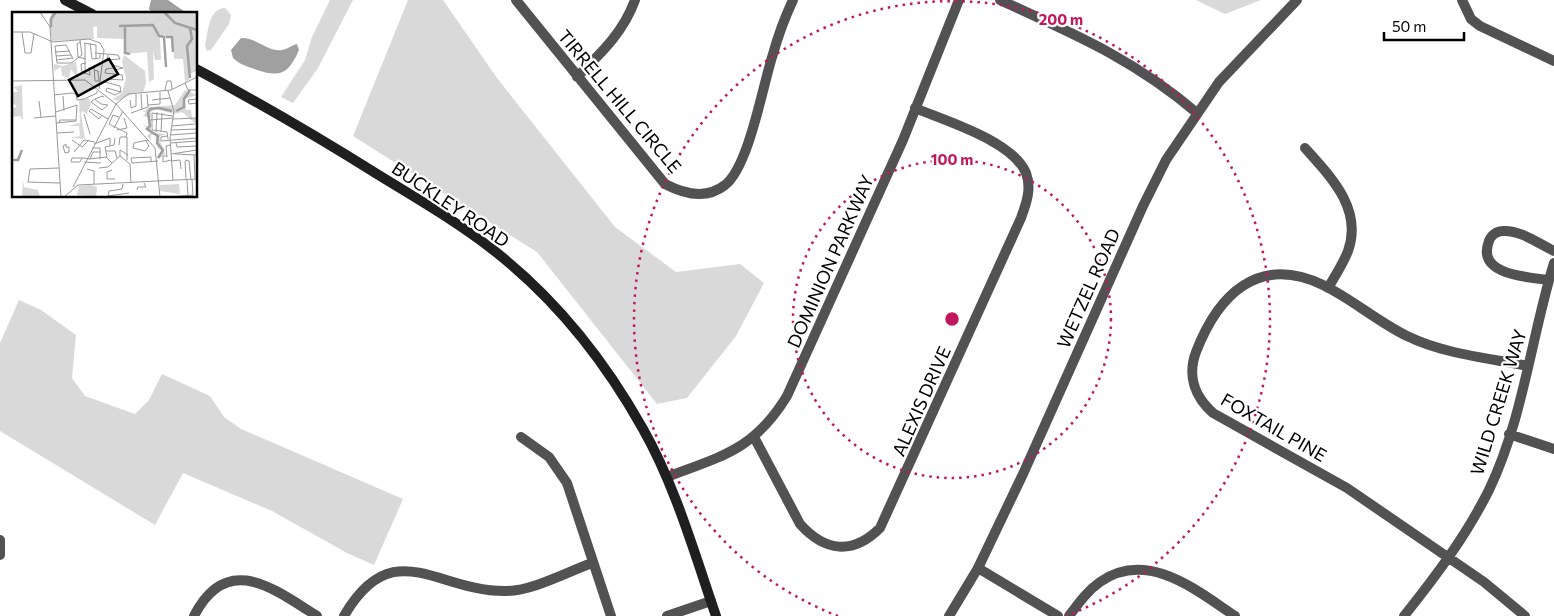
<svg xmlns="http://www.w3.org/2000/svg" width="1554" height="616" font-family="Commissioner,sans-serif">
	<style>
		.green { fill: #d9d9d9 }
		.water { fill: #a0a0a0 }
		.lines { fill: none; stroke-linecap: round; stroke-linejoin: round }
		.minor { stroke: #525252; stroke-width: 10 }
		.tertiary { stroke: #525252; stroke-width: 10 }
		.secondary { stroke: #1f1f1f; stroke-width: 10 }
		.ring { fill: none; stroke: #c2185b; stroke-width: 2.5; stroke-dasharray: 2.5 5 }
		.labels { text-anchor: middle; dominant-baseline: central; stroke-width: 4.5; stroke-linejoin: round; paint-order: stroke }
		.street-label { font-size: 18px; fill: #000; stroke: #fff }
		.inset-river { fill: none; stroke: #a0a0a0; stroke-width: 2.5 }
		.inset-road { fill: none; stroke: #999; stroke-width: 1 }
		.view { fill: #000; fill-opacity: 0.15; stroke: #000; stroke-width: 2.5 }
		.inset-edge { fill: none; stroke: #000; stroke-width: 2.5 }
		.centre { fill: #c2185b; stroke: #fff; stroke-width: 2.5 }
		.ring-label { font-size: 15px; text-anchor: middle; font-weight: bold; fill: #c2185b; stroke: #fff; stroke-width: 4.5; stroke-linejoin: round; paint-order: stroke }
	</style>
	<rect width="100%" height="100%" fill="#fff"/>
	<!-- green -->
	<path class="green" d="M 330,0 L 353,0 L 318,68 L 293,103 L 281,97 L 305,60 L 312,37 Z
		M 408,0 L 443,0 L 497,78 L 615,227 L 676,272 L 740,264 L 764,283 L 736,336 L 687,398 L 657,404 L 537,252 L 353,136 Z
		M 1196,0 L 1261,0 L 1225,14 Z
		M 225,8 L 231,15 L 229,24 L 211,50 L 207,51 L 205,46 C 208,34 208,8 225,8 Z
		M 19,300 L 41,310 L 76,335 L 72,378 L 85,396 L 135,414 L 149,400 L 162,374 L 210,396 L 224,417 L 241,429 L 403,499 L 374,565 L 347,553 L 272,511 L 183,473 L 155,525 L 0,431 L 0,343 Z"/>
	<!-- water -->
	<path class="water" d="M 151,0 L 168,0 L 188,14 L 153,14 L 149,9 Z
		M 241,38 C 256,37 267,52 282,50 C 288,49 292,45 297,44 L 299,50 C 289,73 281,78 257,70 C 249,67 240,65 233,58 L 231,50 Z"/>
	<g class="lines">
		<!-- minor -->
		<path class="minor" d="M 516,0 L 665,184 C 684,194 706,200 725,185 C 749,167 763,84 773,54 C 778,36 785,17 793,0
			M 1000,0 C 1074,34 1134,59 1197,113
			M 1462,0 L 1471,19 L 1480,26 L 1554,61
			M 577,77 C 601,53 623,33 635,0
			M 1305,148 C 1331,177 1363,209 1348,251 C 1343,264 1335,276 1328,288
			M 1549,280 C 1527,277 1476,275 1489,241 C 1491,235 1497,231 1503,231 C 1521,230 1539,244 1554,251
			M 1509,434 L 1554,449
			M 521,437 L 549,457 L 567,483 L 611,616
			M 754,437 L 800,524 C 825,552 853,555 880,528 L 1021,218 C 1026,204 1032,189 1026,173 C 1013,141 946,121 915,108
			M 667,477 C 722,456 754,450 787,396 L 903,140 L 959,0
			M 0,540 L 0,555
			M 978,568 L 1058,616
			M 194,616 C 227,551 274,589 317,616
			M 344,616 C 393,532 437,592 506,591 C 532,591 567,572 592,563
			M 667,616 L 711,601
			M 1069,616 C 1078,604 1087,591 1100,582 C 1147,549 1196,590 1235,616
			M 1404,616 C 1436,576 1466,536 1489,490 C 1523,419 1531,338 1554,263
			M 1525,616 L 1484,582 L 1347,488 L 1213,413 C 1195,397 1187,376 1196,352 C 1218,295 1258,254 1323,285 C 1352,299 1378,322 1407,336 C 1444,354 1488,358 1528,366"/>
		<!-- tertiary -->
		<path class="tertiary" d="M 949,616 L 978,568 L 1023,474 L 1143,206 L 1166,160 L 1219,82 L 1297,0"/>
		<!-- secondary -->
		<path class="secondary" d="M 65,0 L 92,14
			M 196,69 C 258,102 318,137 377,174 C 416,198 456,221 492,249 C 554,297 605,361 643,429 C 675,485 695,555 716,616"/>
	</g>
	<!-- distance rings -->
	<g class="ring">
		<circle cx="952" cy="319" r="159"/>
		<path d="M838 616A318 318 0 1 1 1066 616"/>
	</g>
	<g class="labels">
		<!-- street labels -->
		<g class="street-label">
			<text transform="translate(620 101) rotate(50)">TIRRELL HILL CIRCLE</text>
			<text transform="translate(451 204) rotate(34)">BUCKLEY ROAD</text>
			<text transform="translate(830 261) rotate(-66)">DOMINION PARKWAY</text>
			<text transform="translate(1088 288) rotate(-66)">WETZEL ROAD</text>
			<text transform="translate(921 401) rotate(-66)">ALEXIS DRIVE</text>
			<text transform="translate(1498 402) rotate(-73)">WILD CREEK WAY</text>
			<text transform="translate(1274 427) rotate(30)">FOXTAIL PINE</text>
		</g>
	</g>
	<!-- overview -->
	<g transform="translate(12 12)">
		<rect width="185" height="185" fill="#fff"/>
		<path d="M 40,0 L 185,0 L 185,59 L 177,62 L 178,67 L 173,70 L 171,47 L 162,47 L 161,25 L 148,25 L 149,48 L 143,48 L 141,39 L 142,67 L 137,70 L 135,40 L 113,42 L 112,27 L 85,26 L 85,14 L 81,15 L 82,27 L 40,29 L 37,9 ZM 112,43 L 133,59 L 134,71 L 131,81 L 125,80 L 105,89 L 101,87 L 110,81 L 114,66 L 110,50 ZM 64,50 L 66,67 L 59,57 L 57,66 L 50,64 L 49,55 L 42,59 L 42,52 L 51,54 ZM 10,73 L 11,108 L 8,104 L 1,105 L 0,117 L 0,96 L 5,95 L 0,90 L 0,76 L 1,80 L 6,80 L 2,75 ZM 173,78 L 185,83 L 173,87 L 174,98 L 179,98 L 180,106 L 185,106 L 185,113 L 170,100 L 162,102 L 144,97 L 139,100 L 139,106 L 131,104 L 134,100 L 130,100 L 138,95 L 163,93 ZM 77,86 L 79,92 L 75,101 L 78,104 L 70,99 L 69,102 L 73,127 L 58,126 L 68,124 L 67,114 L 56,114 L 68,111 L 67,88 ZM 138,111 L 139,120 L 153,122 L 147,125 L 153,142 L 148,146 L 146,144 L 150,139 L 146,136 L 143,123 L 139,123 L 139,128 L 135,124 L 138,121 L 131,112 L 136,115 ZM 11,168 L 12,175 L 26,178 L 28,185 L 10,185 ZM 167,172 L 168,182 L 148,179 L 148,173 ZM 79,173 L 85,175 L 84,185 L 65,183 L 67,174 Z" fill="#d9d9d9"/>
		<path class="inset-river" d="M 152,0 L 163,11 L 185,18M 107,14 L 141,13 L 147,24 L 152,25 L 154,55M 113,14 L 113,41 L 118,42M 39,15 L 39,7 L 44,0M 154,25 L 160,25 L 161,40M 178,66 L 175,34 L 180,27 L 178,16M 164,99 L 172,95 L 172,87 L 178,78M 146,146 L 151,138 L 145,131 L 146,124 L 135,117 L 138,114 L 136,101 L 138,97 L 147,96 L 160,99M 0,148 L 6,148 L 10,138"/>
		<path class="inset-road" d="M 28,0 L 38,15 L 39,30M 0,20 L 18,20 L 41,30 L 77,27 L 88,31 L 92,38 L 87,77M 10,20 L 13,41 L 19,41 L 22,22M 39,30 L 49,185M 68,30 L 65,32 L 66,45 L 74,47M 72,31 L 84,33 L 84,47M 78,31 L 80,47 L 88,46 L 88,41M 43,40 L 58,39M 83,41 L 106,43 L 108,47 L 95,48 L 96,43M 44,44 L 59,43M 61,47 L 54,33 L 43,34 L 45,51 L 59,51 L 70,43 L 68,28M 44,48 L 61,46M 74,51 L 69,52 L 70,60 L 78,63 L 77,55M 101,53 L 111,56 L 102,58M 82,54 L 83,69M 101,56 L 94,57 L 93,61 L 110,63 L 111,68 L 95,67 L 93,70 L 108,74 L 109,80 L 103,83 L 94,79 L 95,76 L 109,80M 82,58 L 86,59 L 87,69 L 83,69M 73,62 L 73,31M 0,69 L 73,68 L 104,92 L 116,82 L 159,78 L 185,65M 173,71 L 176,78 L 185,78M 153,78 L 155,69 L 159,69 L 160,77M 156,79 L 162,99 L 158,126 L 161,168M 60,81 L 64,82 L 65,88 L 72,87 L 85,81 L 85,79M 129,82 L 130,97M 42,83 L 60,81M 51,84 L 52,99M 83,87 L 89,92 L 96,93 L 90,98 L 79,90 L 80,89 L 83,87 L 90,84 L 92,85M 185,87 L 176,88 L 177,92 L 185,91M 118,88 L 119,96 L 124,94 L 124,82M 140,88 L 158,86M 27,89 L 29,105M 136,93 L 148,92 L 148,80M 44,100 L 65,93 L 64,109 L 44,111M 119,101 L 136,95 L 135,82M 72,102 L 78,122M 90,103 L 87,107 L 77,99 L 79,97 L 96,107M 107,105 L 101,103 L 97,112 L 115,121 L 114,125M 22,106 L 44,104M 161,107 L 185,106M 138,108 L 161,106M 47,111 L 48,108 L 64,108M 160,114 L 183,112M 102,116 L 111,99M 105,118 L 115,116 L 112,106M 159,118 L 185,117M 144,120 L 145,100M 149,120 L 150,101M 45,121 L 62,120M 158,123 L 185,121M 155,124 L 149,125 L 149,129 L 185,126M 156,127 L 155,120 L 140,118 L 140,101 L 161,104M 60,128 L 70,135 L 77,128M 134,129 L 137,134 L 133,139 L 121,136 L 122,131 L 136,128M 158,131 L 185,129M 164,131 L 165,135 L 185,134M 54,132 L 54,135 L 57,135 L 57,140 L 53,141 L 51,134 L 54,132M 82,132 L 98,126 L 98,134M 107,133 L 108,125 L 115,125 L 115,148M 80,136 L 88,136 L 88,147M 94,139 L 103,139 L 105,146M 62,140 L 72,128 L 83,130M 159,142 L 185,138M 163,142 L 185,143M 182,143 L 183,167M 108,144 L 118,152 L 119,171M 108,144 L 108,138 L 116,143M 155,144 L 151,144 L 151,150 L 159,148M 95,145 L 93,135 L 102,133 L 103,126M 155,145 L 154,134 L 158,133M 70,146 L 68,150 L 59,150 L 60,146 L 72,146 L 77,147 L 94,145 L 100,151M 78,147 L 81,140 L 89,140M 173,148 L 177,149 L 179,168M 139,149 L 139,145 L 119,146 L 120,151 L 146,149M 159,149 L 168,148 L 169,157M 173,149 L 174,167M 72,150 L 89,151M 47,156 L 18,157 L 16,170 L 48,171M 87,156 L 96,155 L 108,144M 75,157 L 82,159 L 82,172M 100,158 L 95,160 L 95,167 L 103,167M 180,167 L 181,184M 175,168 L 176,184M 61,175 L 104,92 L 143,136 L 148,185M 125,178 L 126,175 L 134,175 L 132,171M 96,184 L 117,181M 52,185 L 66,173 L 185,167M 96,185 L 97,179 L 110,177 L 111,172M 157,185 L 181,183"/>
		<path class="view" d="M 97,47 L 106,62 L 66,84 L 57,68 Z"/>
		<rect width="185" height="185" class="inset-edge"/>
	</g>
	<circle cx="952" cy="319" r="8" class="centre"/>
	<g class="ring-label">
		<text x="1061" y="25">200 m</text>
		<text x="952" y="165">100 m</text>
	</g>
	<!-- scale -->
	<path d="M1384 32v8h80v-8" fill="none" stroke="#000000" stroke-width="2.5"/>
	<text x="1392" y="32" font-size="15" fill="#000000" stroke="#ffffff" stroke-width="4" paint-order="stroke">50 m</text>
</svg>
